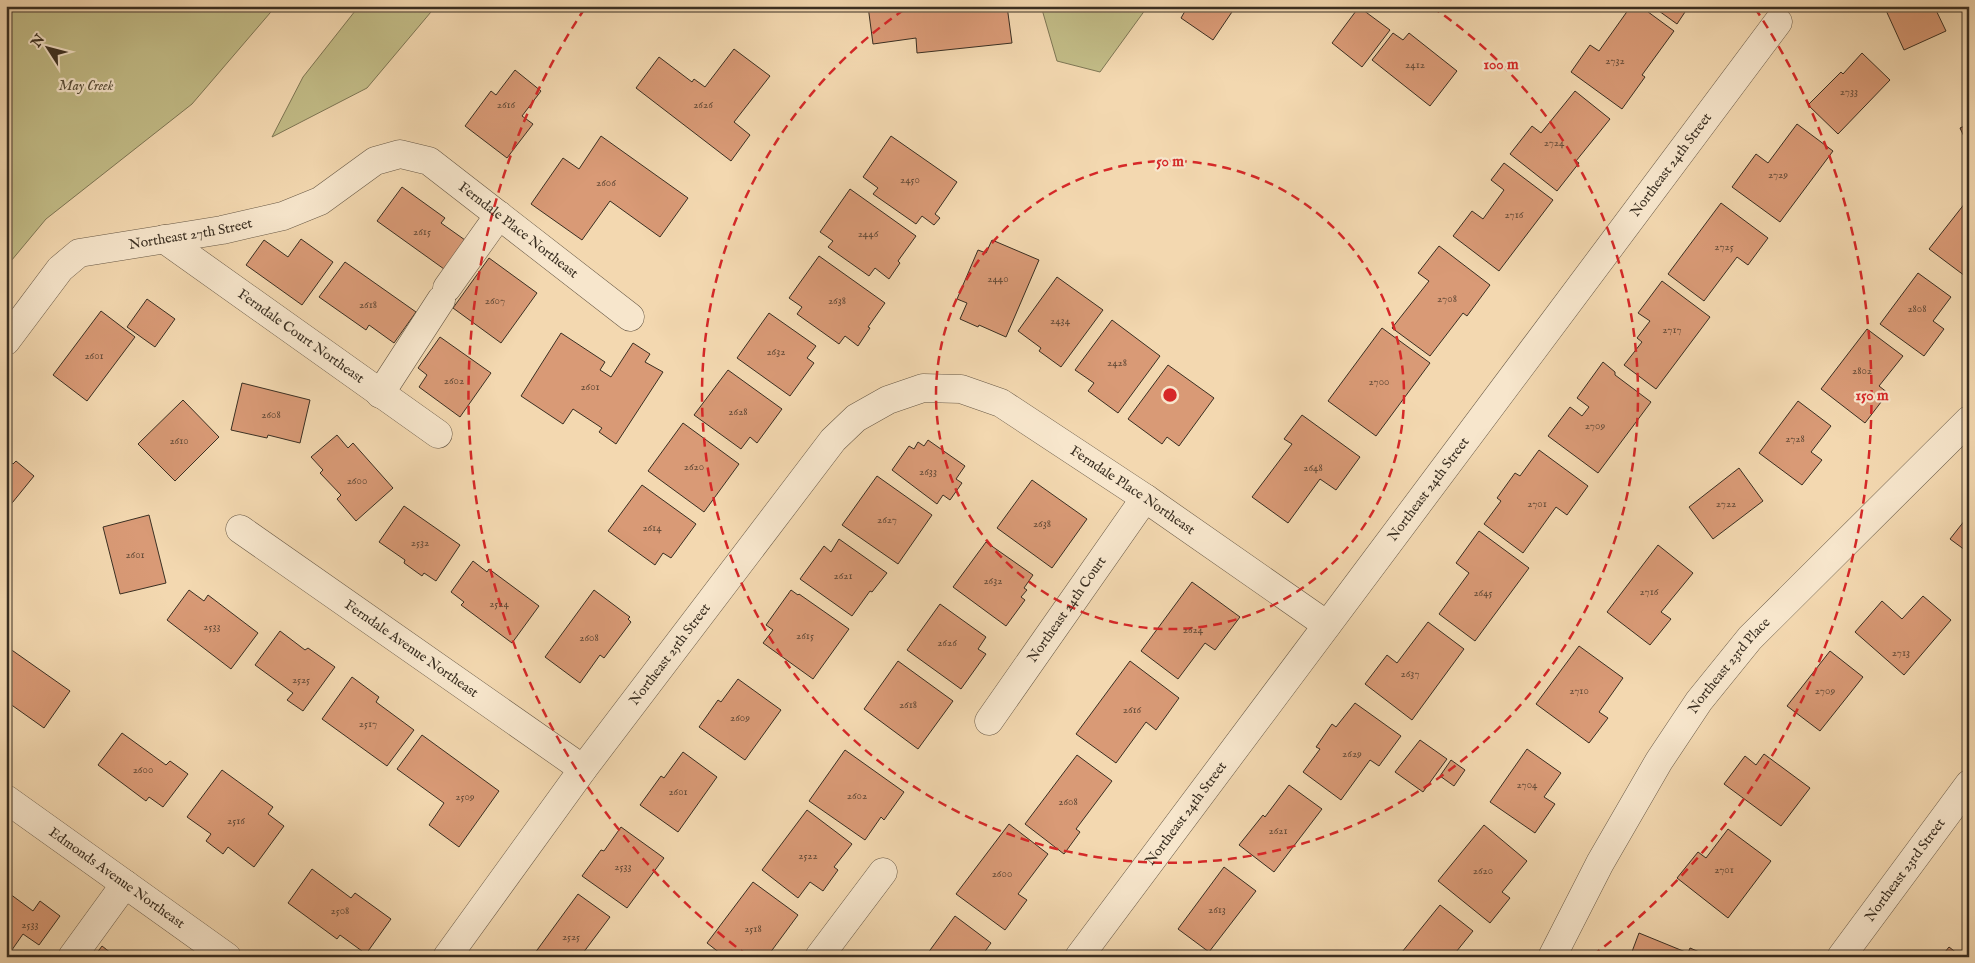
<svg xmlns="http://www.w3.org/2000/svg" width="1975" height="963" font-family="'IM FELL English',serif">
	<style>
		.green { fill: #c2bc87; stroke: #7e7654 }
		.building { fill: #d99a76; stroke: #3a2f22 }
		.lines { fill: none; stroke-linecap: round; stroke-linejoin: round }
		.minor-casing { stroke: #685946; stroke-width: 29 }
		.minor { stroke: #f7e6cc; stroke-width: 28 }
		.ring { fill: none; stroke: #d62828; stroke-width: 2.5; stroke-dasharray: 9 6 }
		.labels { text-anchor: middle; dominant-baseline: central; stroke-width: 4.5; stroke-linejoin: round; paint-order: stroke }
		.number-label { font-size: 11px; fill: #624a37 }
		.park-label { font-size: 14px; font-style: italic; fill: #554b36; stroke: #f7e6cc }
		.street-label { font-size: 14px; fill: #3a2f22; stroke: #f7e6cc }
		.centre { fill: #d62828; stroke: #f7e6cc; stroke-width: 2.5 }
		.ring-label { font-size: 15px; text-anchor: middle; font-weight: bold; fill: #d62828; stroke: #f7e6cc; stroke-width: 4.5; stroke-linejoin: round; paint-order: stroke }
	</style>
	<rect width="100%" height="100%" fill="#f3d8b0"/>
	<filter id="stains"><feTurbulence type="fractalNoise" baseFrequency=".004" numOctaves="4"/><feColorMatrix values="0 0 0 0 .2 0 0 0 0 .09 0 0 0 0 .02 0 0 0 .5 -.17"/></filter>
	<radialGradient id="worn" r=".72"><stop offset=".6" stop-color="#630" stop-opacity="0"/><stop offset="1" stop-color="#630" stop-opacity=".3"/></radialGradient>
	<!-- green -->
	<path class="green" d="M 6,6 L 276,6 L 192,104 L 46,219 L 6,267 Z
		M 359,6 L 436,6 L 367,88 L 272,137 L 303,77 Z
		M 1041,6 L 1148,6 L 1100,72 L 1057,61 Z"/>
	<!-- building -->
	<path class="building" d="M 868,6 L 1007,6 L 1012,43 L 917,53 L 916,38 L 873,44 Z
		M 1188,6 L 1236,6 L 1213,40 L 1181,18 Z
		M 1631,6 L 1640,6 L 1674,31 L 1642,75 L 1645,77 L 1622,109 L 1571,72 L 1590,45 L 1599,51 Z
		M 1652,6 L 1689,6 L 1677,24 Z
		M 1884,6 L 1934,6 L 1946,31 L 1904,50 Z
		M 1359,7 L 1390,30 L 1362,67 L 1332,43 Z
		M 1393,33 L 1403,40 L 1409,33 L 1457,71 L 1430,106 L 1372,60 Z
		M 734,49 L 770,76 L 734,122 L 750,135 L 731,161 L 636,88 L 659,57 L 692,82 L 694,79 L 705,87 Z
		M 1862,53 L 1890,80 L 1838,134 L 1808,105 L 1841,72 L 1843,74 Z
		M 515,70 L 541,91 L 522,116 L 533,124 L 507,158 L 465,126 L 491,91 L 496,95 Z
		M 1575,91 L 1610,119 L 1576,161 L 1579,163 L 1557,191 L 1510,154 L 1532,126 L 1541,133 Z
		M 1797,124 L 1833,151 L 1780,222 L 1732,187 L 1756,154 L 1768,163 Z
		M 1969,124 L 1969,147 L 1960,128 Z
		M 601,136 L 688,198 L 660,237 L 610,201 L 582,240 L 531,204 L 563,158 L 579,169 Z
		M 891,136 L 957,182 L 935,214 L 940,218 L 934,225 L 922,216 L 916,224 L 873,194 L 878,188 L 863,177 Z
		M 1504,163 L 1553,200 L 1499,271 L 1453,236 L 1472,211 L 1483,219 L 1504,190 L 1491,180 Z
		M 402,187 L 445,218 L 441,223 L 465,240 L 444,269 L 377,221 Z
		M 850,189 L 916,236 L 898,261 L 900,263 L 889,279 L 875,268 L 869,276 L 828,247 L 833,241 L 820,232 Z
		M 1969,198 L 1969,279 L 1929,249 Z
		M 1721,203 L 1768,238 L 1748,265 L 1737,257 L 1704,301 L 1668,274 Z
		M 301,239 L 333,262 L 302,305 L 246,265 L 264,240 L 288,257 Z
		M 992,240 L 1039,260 L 1006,337 L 979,325 L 978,327 L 960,319 L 967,303 L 957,299 L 978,250 L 986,253 Z
		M 1439,246 L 1490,285 L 1467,316 L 1463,313 L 1430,356 L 1392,328 L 1429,281 L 1418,273 Z
		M 819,256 L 885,303 L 868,327 L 870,328 L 858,346 L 845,336 L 839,344 L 797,314 L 802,307 L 789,298 Z
		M 489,258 L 537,293 L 501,343 L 453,308 Z
		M 345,262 L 416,312 L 394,343 L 369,325 L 366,330 L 319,297 Z
		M 1918,273 L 1951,297 L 1933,321 L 1944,329 L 1924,356 L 1880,324 Z
		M 1057,277 L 1103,310 L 1061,367 L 1039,351 L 1041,348 L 1018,331 Z
		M 1662,281 L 1710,317 L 1656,389 L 1624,365 L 1642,342 L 1637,338 L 1650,321 L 1638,313 Z
		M 147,299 L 175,319 L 155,347 L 127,327 Z
		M 101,311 L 135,337 L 87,401 L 53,375 Z
		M 769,313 L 816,346 L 807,358 L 814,363 L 790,396 L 737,358 Z
		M 1112,320 L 1160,356 L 1118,413 L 1088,391 L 1094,383 L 1075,370 Z
		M 1382,328 L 1430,363 L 1376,436 L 1328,401 Z
		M 1867,329 L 1903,356 L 1879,386 L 1888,393 L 1865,423 L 1821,389 Z
		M 561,333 L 605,362 L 600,370 L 611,377 L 633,343 L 650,354 L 645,362 L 663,372 L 616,444 L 599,432 L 602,428 L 573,409 L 563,424 L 521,396 Z
		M 440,337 L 491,373 L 460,417 L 419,387 L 427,375 L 418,368 Z
		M 1603,362 L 1615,372 L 1615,375 L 1651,402 L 1598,473 L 1548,436 L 1570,407 L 1582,416 L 1589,407 L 1577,398 Z
		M 1168,365 L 1214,398 L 1179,446 L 1167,437 L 1162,444 L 1128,419 Z
		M 728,370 L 782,409 L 757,443 L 750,437 L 741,449 L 694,415 Z
		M 242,383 L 310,400 L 300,443 L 268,435 L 267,438 L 231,430 Z
		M 183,400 L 219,437 L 175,481 L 138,444 Z
		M 1798,401 L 1831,426 L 1811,452 L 1822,460 L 1802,485 L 1759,453 Z
		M 1302,415 L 1360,457 L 1336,490 L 1320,479 L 1288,523 L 1252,497 L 1292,444 L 1284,439 Z
		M 683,423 L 739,464 L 704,512 L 648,471 Z
		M 337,435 L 348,448 L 353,443 L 393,488 L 356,521 L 337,499 L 341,495 L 320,473 L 323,470 L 311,457 Z
		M 928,440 L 965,466 L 956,479 L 962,483 L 950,500 L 943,495 L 937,504 L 892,470 L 909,446 L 914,449 L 918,442 L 924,446 Z
		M 1539,450 L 1588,486 L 1567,515 L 1556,507 L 1523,553 L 1484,524 L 1501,501 L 1497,498 L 1515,473 L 1520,476 Z
		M 6,458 L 13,464 L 16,461 L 34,476 L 8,508 L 6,507 Z
		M 1739,468 L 1763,501 L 1713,539 L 1689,507 Z
		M 877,476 L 932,515 L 898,564 L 842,525 Z
		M 1032,480 L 1087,519 L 1052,568 L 997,528 Z
		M 642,485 L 696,524 L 671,558 L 663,553 L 655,565 L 608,531 Z
		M 404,506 L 460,545 L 436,581 L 424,573 L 422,576 L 404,563 L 405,560 L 379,542 Z
		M 149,515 L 166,583 L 120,594 L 103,527 Z
		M 1969,515 L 1969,553 L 1950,539 Z
		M 1479,531 L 1529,568 L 1475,641 L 1439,614 L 1469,573 L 1456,563 Z
		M 839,539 L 887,573 L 872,592 L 870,591 L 852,616 L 800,579 L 824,546 L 831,552 Z
		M 986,542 L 1033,575 L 1024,588 L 1027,590 L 1021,597 L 1025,600 L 1006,626 L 953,587 Z
		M 1658,545 L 1693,573 L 1661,612 L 1671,619 L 1650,645 L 1607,612 Z
		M 473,561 L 487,572 L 489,569 L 539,606 L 512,643 L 461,605 L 464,602 L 451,592 Z
		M 1192,582 L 1240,617 L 1215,650 L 1205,643 L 1178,679 L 1141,651 Z
		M 189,590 L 204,601 L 208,595 L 258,633 L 231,669 L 167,620 Z
		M 594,590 L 630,617 L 628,619 L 631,622 L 604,658 L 600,655 L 580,683 L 545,657 Z
		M 791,590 L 798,595 L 799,594 L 849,629 L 813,679 L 763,643 L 773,630 L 766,625 Z
		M 1923,596 L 1951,620 L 1904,675 L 1855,632 L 1882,601 L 1902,619 Z
		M 940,604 L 986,637 L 978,649 L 986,654 L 961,689 L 907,650 Z
		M 1428,622 L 1464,649 L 1412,720 L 1365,684 L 1387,655 L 1397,663 Z
		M 280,631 L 305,650 L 308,648 L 335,667 L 303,711 L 287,700 L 293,693 L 255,665 Z
		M 6,646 L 70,691 L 44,728 L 6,701 Z
		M 1579,646 L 1623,678 L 1599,712 L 1608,718 L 1589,743 L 1536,704 Z
		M 1830,651 L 1863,677 L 1820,731 L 1787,706 Z
		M 898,661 L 953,701 L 918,749 L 864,709 Z
		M 1130,661 L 1179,698 L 1156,730 L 1146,722 L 1116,763 L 1076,734 Z
		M 352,677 L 379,697 L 376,702 L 414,730 L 387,766 L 322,719 Z
		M 738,679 L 781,710 L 745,760 L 699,727 L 718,700 L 721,702 Z
		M 1355,703 L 1401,736 L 1379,766 L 1370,760 L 1341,800 L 1303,772 L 1320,749 L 1316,747 L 1332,724 L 1336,727 Z
		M 122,733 L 166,765 L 170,761 L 188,774 L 163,807 L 149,797 L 146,801 L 98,765 Z
		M 422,735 L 499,791 L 459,847 L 429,825 L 444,803 L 397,769 Z
		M 1420,740 L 1447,759 L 1423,792 L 1395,772 Z
		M 1527,749 L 1561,773 L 1544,797 L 1555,804 L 1535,833 L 1490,802 Z
		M 845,750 L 904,792 L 884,820 L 881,817 L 865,840 L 809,801 Z
		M 683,752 L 717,777 L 678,832 L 640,805 L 661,776 L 664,778 Z
		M 1764,754 L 1810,788 L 1781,826 L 1724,784 L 1745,756 L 1756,765 Z
		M 1077,755 L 1112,781 L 1076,829 L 1080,832 L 1064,854 L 1025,824 Z
		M 1451,760 L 1465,770 L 1454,786 L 1440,776 Z
		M 222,770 L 273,807 L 268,814 L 284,826 L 254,867 L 228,847 L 223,854 L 206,841 L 211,834 L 187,817 Z
		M 1289,785 L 1322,809 L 1274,872 L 1239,845 L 1263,815 L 1265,817 Z
		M 807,810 L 852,844 L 834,867 L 838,870 L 823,891 L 810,882 L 798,898 L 762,870 Z
		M 1009,824 L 1048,854 L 1018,894 L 1027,900 L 1005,930 L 956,894 Z
		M 1484,825 L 1527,861 L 1502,892 L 1510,898 L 1490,923 L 1438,881 Z
		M 621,827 L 664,858 L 627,908 L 582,876 L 601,850 L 604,851 Z
		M 1728,829 L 1771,861 L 1728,918 L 1677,878 L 1698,852 L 1706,858 Z
		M 1224,867 L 1256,891 L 1209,952 L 1178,929 Z
		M 312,869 L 351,898 L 355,893 L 391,919 L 366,954 L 340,935 L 337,939 L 288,903 Z
		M 753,882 L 798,915 L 767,957 L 725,957 L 707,943 Z
		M 6,891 L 33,911 L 40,901 L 60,916 L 39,945 L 23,934 L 7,957 Z
		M 578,894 L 610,917 L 580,957 L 532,957 Z
		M 1440,905 L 1473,931 L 1452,957 L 1398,957 Z
		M 955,916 L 991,943 L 981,957 L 925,957 Z
		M 1639,933 L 1688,953 L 1690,948 L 1711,957 L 1630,957 Z
		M 102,946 L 116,957 L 94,957 Z
		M 1949,947 L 1962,957 L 1941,957 Z"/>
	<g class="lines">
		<!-- minor casing -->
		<g class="minor-casing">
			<g id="minor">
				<path id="s1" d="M 164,239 L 438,434"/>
				<path d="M 447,288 L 499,215"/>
				<path id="s2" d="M 6,341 L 60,269 L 79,253 L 222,230 L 283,216 L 320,201 L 375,161 L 400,154 L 429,161 L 630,317"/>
				<path d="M 380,394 L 441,300"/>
				<path id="s3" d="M 240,529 L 583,769"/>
				<path id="s4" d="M 989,721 L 1145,498"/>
				<path id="s5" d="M 6,799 L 227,957"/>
				<path d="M 72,957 L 125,884"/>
				<path id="s6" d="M 447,957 L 583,769 L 833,440 L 856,418 L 888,400 L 923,388 L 961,389 L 1001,403 L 1145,498 L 1327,625"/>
				<path d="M 819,957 L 883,872"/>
				<path id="s7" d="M 1079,957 L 1778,22"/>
				<path id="s8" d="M 1552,957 L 1600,863 L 1659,761 L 1699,701 L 1750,638 L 1969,420"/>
				<path id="s9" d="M 1841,957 L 1969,784"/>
			</g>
		</g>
		<!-- minor -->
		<use href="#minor" class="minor"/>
	</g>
	<!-- distance rings -->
	<g class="ring">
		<circle cx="1170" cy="395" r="234"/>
		<path d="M1432 7A468 468 0 1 1 908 7"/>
		<path d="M748 956A702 702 0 0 1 585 8M1755 8A702 702 0 0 1 1592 956"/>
	</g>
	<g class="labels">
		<!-- number labels -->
		<g class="number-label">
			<text x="1615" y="61">2732</text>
			<text x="1415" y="65">2412</text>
			<text x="1849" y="92">2733</text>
			<text x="506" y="105">2616</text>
			<text x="703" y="105">2626</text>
			<text x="1554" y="143">2724</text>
			<text x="1778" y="175">2729</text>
			<text x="910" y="180">2450</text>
			<text x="606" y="183">2606</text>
			<text x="1514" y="215">2716</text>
			<text x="422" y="232">2615</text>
			<text x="868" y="234">2446</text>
			<text x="1724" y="247">2725</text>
			<text x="998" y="279">2440</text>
			<text x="1447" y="299">2708</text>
			<text x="495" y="301">2607</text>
			<text x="837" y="301">2638</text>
			<text x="368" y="305">2618</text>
			<text x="1917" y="309">2808</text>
			<text x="1060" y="321">2434</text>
			<text x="1672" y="330">2717</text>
			<text x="776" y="352">2632</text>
			<text x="94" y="356">2601</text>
			<text x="1117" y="363">2428</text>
			<text x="1862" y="371">2802</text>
			<text x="454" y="381">2602</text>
			<text x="1379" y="382">2700</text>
			<text x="590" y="387">2601</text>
			<text x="738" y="412">2628</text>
			<text x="271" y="415">2608</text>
			<text x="1595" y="426">2709</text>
			<text x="1795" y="439">2728</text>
			<text x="179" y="441">2610</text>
			<text x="694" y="467">2620</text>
			<text x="1313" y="468">2648</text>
			<text x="928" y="472">2633</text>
			<text x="357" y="481">2600</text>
			<text x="1537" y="504">2701</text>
			<text x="1726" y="504">2722</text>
			<text x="887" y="520">2627</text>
			<text x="1042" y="524">2638</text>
			<text x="652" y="528">2614</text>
			<text x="420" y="543">2532</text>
			<text x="135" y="555">2601</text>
			<text x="843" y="576">2621</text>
			<text x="993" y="581">2632</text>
			<text x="1649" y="592">2716</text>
			<text x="1483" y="593">2645</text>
			<text x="499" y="604">2524</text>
			<text x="212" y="627">2533</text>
			<text x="1193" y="630">2624</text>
			<text x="805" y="636">2615</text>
			<text x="589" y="638">2608</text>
			<text x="947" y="643">2626</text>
			<text x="1901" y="653">2713</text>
			<text x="1410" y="674">2637</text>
			<text x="301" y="680">2525</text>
			<text x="1579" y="691">2710</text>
			<text x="1825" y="691">2709</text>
			<text x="908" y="705">2618</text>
			<text x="1132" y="710">2616</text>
			<text x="740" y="718">2609</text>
			<text x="368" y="724">2517</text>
			<text x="1352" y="754">2629</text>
			<text x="143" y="770">2600</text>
			<text x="1527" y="785">2704</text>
			<text x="678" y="792">2601</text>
			<text x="857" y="796">2602</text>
			<text x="465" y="797">2509</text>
			<text x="1068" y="802">2608</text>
			<text x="236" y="821">2516</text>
			<text x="1278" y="831">2621</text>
			<text x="808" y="856">2522</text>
			<text x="623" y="867">2533</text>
			<text x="1724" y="870">2701</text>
			<text x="1483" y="871">2620</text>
			<text x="1002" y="874">2600</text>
			<text x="1217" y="910">2613</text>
			<text x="340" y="911">2508</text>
			<text x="30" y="925">2533</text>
			<text x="753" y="929">2518</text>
			<text x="571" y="937">2525</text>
		</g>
		<!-- park labels -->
		<g class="park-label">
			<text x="86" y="86">May Creek</text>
		</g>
		<!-- street labels -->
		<g class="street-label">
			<text stroke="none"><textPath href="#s7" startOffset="989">Northeast 24th Street</textPath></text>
			<text stroke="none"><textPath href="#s2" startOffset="599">Ferndale Place Northeast</textPath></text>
			<text stroke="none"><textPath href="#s2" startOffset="228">Northeast 27th Street</textPath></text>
			<text stroke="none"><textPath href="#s1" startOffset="168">Ferndale Court Northeast</textPath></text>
			<text stroke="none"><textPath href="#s7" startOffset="584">Northeast 24th Street</textPath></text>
			<text stroke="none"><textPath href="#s6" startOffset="989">Ferndale Place Northeast</textPath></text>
			<text stroke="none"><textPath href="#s4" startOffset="136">Northeast 24th Court</textPath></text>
			<text stroke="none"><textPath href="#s3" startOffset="209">Ferndale Avenue Northeast</textPath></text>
			<text stroke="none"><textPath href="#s6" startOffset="376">Northeast 25th Street</textPath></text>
			<text stroke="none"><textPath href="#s8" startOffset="342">Northeast 23rd Place</textPath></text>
			<text stroke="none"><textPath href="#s7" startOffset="179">Northeast 24th Street</textPath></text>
			<text stroke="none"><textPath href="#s9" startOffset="108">Northeast 23rd Street</textPath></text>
			<text stroke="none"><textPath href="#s5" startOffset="136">Edmonds Avenue Northeast</textPath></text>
		</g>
	</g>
	<circle cx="1170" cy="395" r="8" class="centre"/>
	<g class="ring-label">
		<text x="1501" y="69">100 m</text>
		<text x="1170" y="166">50 m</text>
		<text x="1872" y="400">150 m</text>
	</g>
	<!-- margin -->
	<rect width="1975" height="963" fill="none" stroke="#f3d8b0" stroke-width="25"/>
	<rect x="8" y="8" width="1960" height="948" fill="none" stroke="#3a2f22" stroke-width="2.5"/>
	<rect x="12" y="12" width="1950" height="938" fill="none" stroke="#3a2f22"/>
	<!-- north arrow -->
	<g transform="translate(48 48) rotate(306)" stroke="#f7e6cc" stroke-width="4" paint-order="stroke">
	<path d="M0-4L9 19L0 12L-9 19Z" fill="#3a2f22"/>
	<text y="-8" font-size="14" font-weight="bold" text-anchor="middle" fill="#3a2f22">N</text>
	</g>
	<rect width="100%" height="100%" filter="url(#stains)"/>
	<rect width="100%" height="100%" fill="url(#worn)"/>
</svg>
